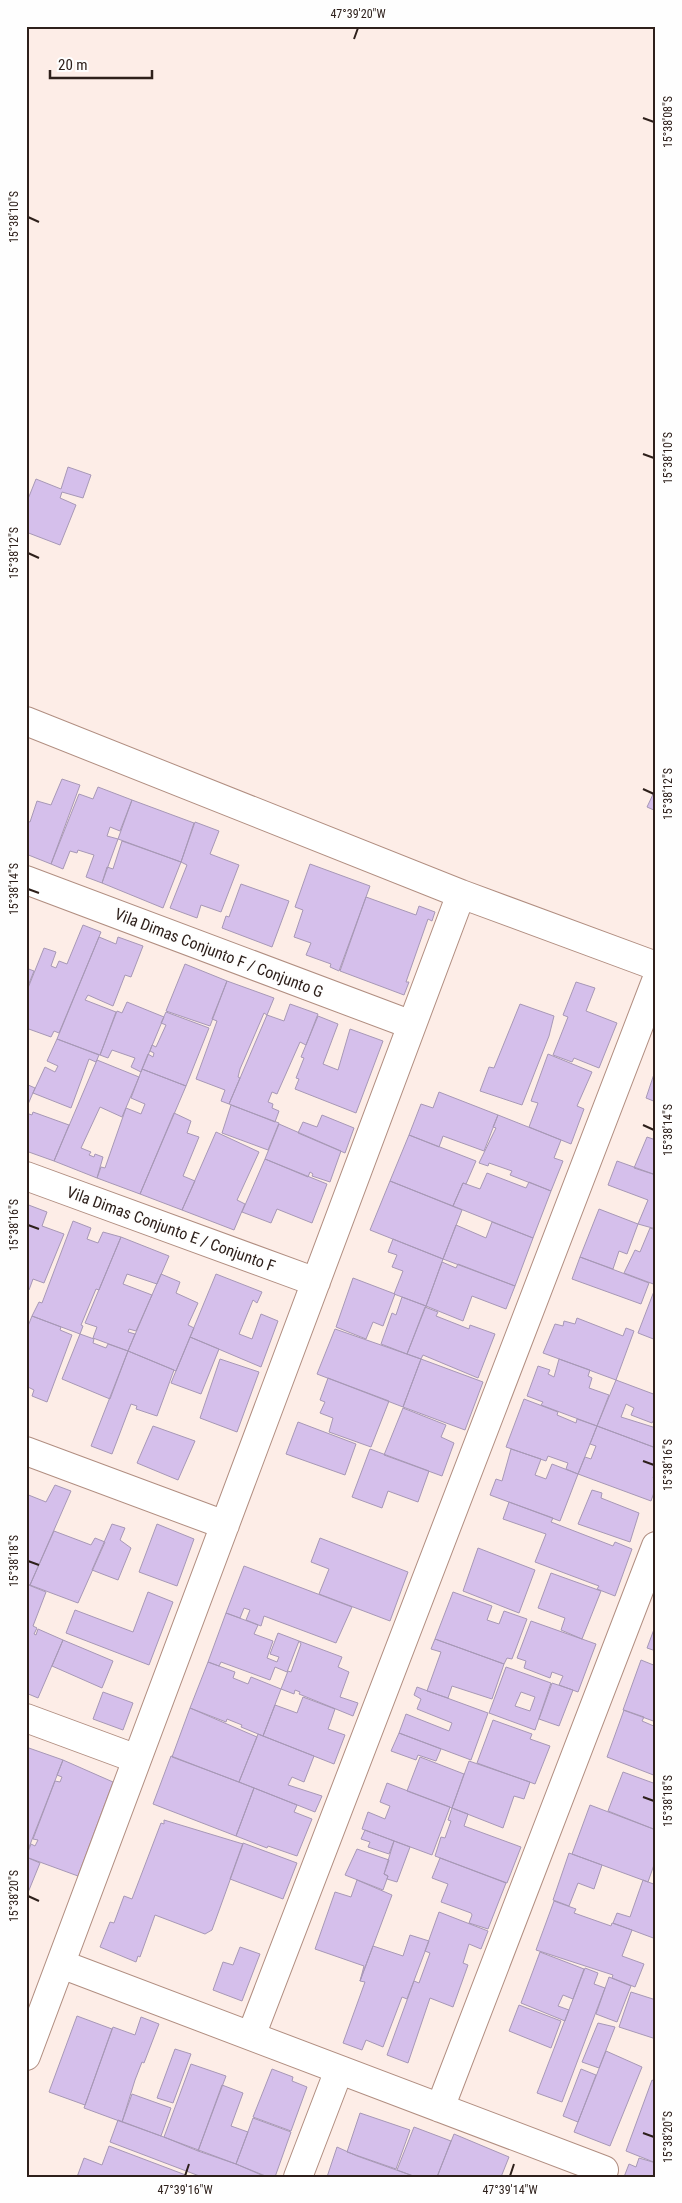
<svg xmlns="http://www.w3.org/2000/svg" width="682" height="2203" font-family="'Roboto Condensed',sans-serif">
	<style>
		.building { fill: #d5bfeb; stroke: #a798b6; fill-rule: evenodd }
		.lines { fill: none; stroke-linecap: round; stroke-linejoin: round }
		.minor-casing { stroke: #b18e81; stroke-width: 30 }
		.minor { stroke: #fff; stroke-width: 28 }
		.ticks { fill: none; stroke: #2e201b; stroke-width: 2 }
		.labels { text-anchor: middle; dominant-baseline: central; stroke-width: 4; stroke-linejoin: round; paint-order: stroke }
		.street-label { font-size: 16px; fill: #2e201b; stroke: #fefefe }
		.neatline { fill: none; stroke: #2e201b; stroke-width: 2 }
		.ticks-label { font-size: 12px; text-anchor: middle; fill: #2e201b }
	</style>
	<rect width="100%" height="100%" fill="#fdede7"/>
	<!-- building -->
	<path class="building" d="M 68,467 L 91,475 L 83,498 L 62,492 L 60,498 L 76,505 L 60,545 L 26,532 L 26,504 L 36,479 L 61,489 Z
		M 62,779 L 80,785 L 51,864 L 26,854 L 26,821 L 30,822 L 37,801 L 51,805 Z
		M 98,787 L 132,800 L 120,831 L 110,827 L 107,836 L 118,839 L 102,883 L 86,877 L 94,855 L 78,850 L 77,853 L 70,851 L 63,869 L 51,864 L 79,794 L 93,799 Z
		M 656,788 L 656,811 L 647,807 Z
		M 132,800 L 194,823 L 181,862 L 118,839 Z
		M 195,822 L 219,831 L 210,854 L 239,865 L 221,912 L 201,905 L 197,918 L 170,908 L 187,865 L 181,862 Z
		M 122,841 L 181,862 L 163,908 L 102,883 L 107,867 L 113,869 Z
		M 310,864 L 370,886 L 339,971 L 330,967 L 331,964 L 306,955 L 311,943 L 294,937 L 303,910 L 295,907 Z
		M 241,884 L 289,901 L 272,947 L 222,928 L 226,916 L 229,917 Z
		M 366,897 L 416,915 L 419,906 L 435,912 L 432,921 L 428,919 L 406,982 L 409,982 L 404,995 L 340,971 Z
		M 83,925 L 101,932 L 59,1033 L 54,1031 L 51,1037 L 26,1028 L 26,993 L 44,948 L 56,952 L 51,966 L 56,968 L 59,961 L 67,964 Z
		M 99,937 L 116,944 L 118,937 L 143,946 L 131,977 L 125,975 L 113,1006 L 88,995 L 85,1000 L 116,1012 L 100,1055 L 57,1039 Z
		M 185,964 L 227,981 L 210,1026 L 166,1011 Z
		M 26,968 L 34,971 L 26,991 Z
		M 227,981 L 274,998 L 267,1015 L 264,1013 L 240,1069 L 238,1077 L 240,1078 L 229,1104 L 221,1101 L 225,1090 L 196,1079 L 217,1021 L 212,1019 Z
		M 576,982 L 595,988 L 586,1011 L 617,1023 L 599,1068 L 574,1058 L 572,1062 L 553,1055 L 568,1017 L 563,1015 Z
		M 127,1002 L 164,1017 L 141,1072 L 131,1067 L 135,1058 L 112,1050 L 108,1058 L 100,1055 L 117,1011 L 122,1013 Z
		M 290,1004 L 318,1014 L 306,1045 L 300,1042 L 277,1094 L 272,1092 L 268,1102 L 273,1104 L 272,1108 L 279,1111 L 275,1122 L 229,1104 L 267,1015 L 284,1021 Z
		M 520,1004 L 554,1016 L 549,1036 L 522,1105 L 480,1091 L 489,1067 L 494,1068 Z
		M 166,1012 L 209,1028 L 186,1086 L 142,1069 L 148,1054 L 153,1057 L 154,1053 L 150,1051 L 152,1045 L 156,1047 L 166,1025 L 161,1023 Z
		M 318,1016 L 338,1024 L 323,1064 L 338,1070 L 350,1029 L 383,1041 L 356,1113 L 295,1089 L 299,1079 L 296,1078 L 304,1058 L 301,1057 Z
		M 57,1039 L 99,1055 L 96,1062 L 89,1059 L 71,1108 L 33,1093 L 45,1067 L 55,1072 L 58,1066 L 47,1061 Z
		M 548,1054 L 592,1072 L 577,1106 L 584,1109 L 571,1144 L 529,1127 L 538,1103 L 531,1101 Z
		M 97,1060 L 139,1077 L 122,1117 L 100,1107 L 81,1148 L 91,1152 L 89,1155 L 94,1157 L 95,1154 L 103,1157 L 97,1178 L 54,1161 Z
		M 142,1069 L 186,1086 L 140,1194 L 97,1178 L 101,1167 L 105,1168 L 126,1108 L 141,1114 L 145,1104 L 131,1098 Z
		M 654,1074 L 656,1075 L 656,1102 L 646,1098 Z
		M 26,1084 L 35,1088 L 26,1109 Z
		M 439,1092 L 498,1115 L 484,1151 L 443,1136 L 439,1147 L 409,1135 L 421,1104 L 433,1108 Z
		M 231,1105 L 279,1123 L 268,1150 L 222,1133 Z
		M 33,1112 L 69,1125 L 54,1161 L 26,1151 L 26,1113 L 32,1115 Z
		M 174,1113 L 191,1121 L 187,1133 L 199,1137 L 183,1176 L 195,1181 L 182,1210 L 140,1194 Z
		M 322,1115 L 354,1128 L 345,1153 L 298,1133 L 303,1122 L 317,1127 Z
		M 498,1115 L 561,1140 L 554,1158 L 563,1161 L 551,1191 L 510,1175 L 512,1171 L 489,1163 L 488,1166 L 479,1163 L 496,1128 L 493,1127 Z
		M 279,1124 L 341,1151 L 330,1182 L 312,1176 L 313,1174 L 310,1172 L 308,1177 L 265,1159 Z
		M 216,1132 L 259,1152 L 237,1200 L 245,1204 L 234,1230 L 182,1210 Z
		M 409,1135 L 476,1161 L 466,1184 L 463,1183 L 453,1206 L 390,1181 Z
		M 647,1137 L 656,1140 L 656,1175 L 634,1168 Z
		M 265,1159 L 327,1184 L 312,1223 L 277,1209 L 271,1223 L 242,1212 Z
		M 617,1161 L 656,1175 L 656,1229 L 638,1224 L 648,1200 L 608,1185 Z
		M 487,1173 L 526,1188 L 529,1182 L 551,1191 L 533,1238 L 453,1206 L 463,1183 L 480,1189 Z
		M 390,1181 L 462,1210 L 443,1259 L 370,1230 Z
		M 26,1204 L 47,1212 L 42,1226 L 64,1234 L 44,1283 L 33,1279 L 29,1290 L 26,1289 Z
		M 599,1209 L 638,1224 L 627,1254 L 619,1251 L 613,1269 L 580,1257 Z
		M 73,1221 L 91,1228 L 87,1239 L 98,1243 L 103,1232 L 121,1237 L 99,1290 L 96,1289 L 81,1325 L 83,1326 L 80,1334 L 32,1316 L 39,1302 L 42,1303 Z
		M 492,1222 L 533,1238 L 515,1286 L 443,1259 L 456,1225 L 486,1238 Z
		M 650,1228 L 656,1230 L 656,1285 L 624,1273 L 635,1250 L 640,1252 Z
		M 121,1237 L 169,1256 L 157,1284 L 127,1274 L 123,1284 L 152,1295 L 136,1331 L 129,1329 L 128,1332 L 135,1334 L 128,1351 L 93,1338 L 97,1327 L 85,1323 Z
		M 393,1239 L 443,1259 L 426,1306 L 394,1294 L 403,1271 L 392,1267 L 397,1255 L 388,1252 Z
		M 580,1257 L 649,1283 L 641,1304 L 572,1279 Z
		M 442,1262 L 456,1268 L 458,1264 L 515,1286 L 506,1309 L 472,1296 L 463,1321 L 426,1306 Z
		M 161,1274 L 180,1282 L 176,1293 L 198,1303 L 188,1325 L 194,1328 L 176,1371 L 128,1351 Z
		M 216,1274 L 262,1292 L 257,1303 L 253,1300 L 239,1334 L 252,1339 L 261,1314 L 278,1321 L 261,1367 L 190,1337 Z
		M 353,1278 L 395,1294 L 383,1326 L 373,1322 L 366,1339 L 336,1327 Z
		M 656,1286 L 656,1340 L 638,1333 Z
		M 402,1297 L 426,1306 L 407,1354 L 381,1344 L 392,1313 L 396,1315 Z
		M 425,1307 L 438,1312 L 436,1316 L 469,1329 L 470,1325 L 495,1334 L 478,1378 L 423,1355 L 421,1359 L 407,1354 Z
		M 32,1316 L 61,1327 L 60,1330 L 72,1335 L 47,1402 L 32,1396 L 34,1390 L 26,1386 L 26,1331 Z
		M 577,1318 L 623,1336 L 626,1328 L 634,1331 L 616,1380 L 543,1353 L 555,1324 L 563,1326 L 564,1321 L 575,1324 Z
		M 335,1329 L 421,1359 L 403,1407 L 317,1374 Z
		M 80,1334 L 94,1339 L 93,1343 L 106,1348 L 108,1344 L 128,1351 L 110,1399 L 62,1379 Z
		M 190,1337 L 219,1349 L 201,1394 L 171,1383 Z
		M 128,1351 L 174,1370 L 157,1416 L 136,1409 L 137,1406 L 131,1404 L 112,1454 L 91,1446 Z
		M 220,1359 L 259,1372 L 237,1432 L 200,1418 Z
		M 421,1359 L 483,1382 L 465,1430 L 403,1407 Z
		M 559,1359 L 590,1370 L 588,1376 L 592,1378 L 589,1388 L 609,1395 L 597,1426 L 541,1405 L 543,1402 L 527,1396 L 538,1366 L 550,1370 L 548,1374 L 554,1377 Z
		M 328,1378 L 389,1401 L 371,1447 L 329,1432 L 333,1418 L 320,1413 L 325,1402 L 320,1400 Z
		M 616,1380 L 656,1395 L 656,1416 L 652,1423 L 631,1415 L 634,1408 L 626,1404 L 621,1417 L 656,1428 L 656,1448 L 597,1426 Z
		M 524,1399 L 558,1412 L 557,1415 L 576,1423 L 577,1419 L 597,1426 L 578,1474 L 566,1469 L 568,1463 L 548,1456 L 546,1461 L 506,1447 Z
		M 403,1408 L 446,1425 L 441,1437 L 454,1443 L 442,1476 L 384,1455 Z
		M 298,1422 L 356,1444 L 345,1475 L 286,1454 Z
		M 153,1426 L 195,1441 L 178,1480 L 137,1463 Z
		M 597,1426 L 656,1448 L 656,1471 L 653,1478 L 656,1479 L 656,1487 L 651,1501 L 578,1474 L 585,1457 L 591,1459 L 596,1446 L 590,1444 Z
		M 370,1449 L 429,1471 L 418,1502 L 388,1491 L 382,1508 L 352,1497 Z
		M 511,1449 L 541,1459 L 535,1475 L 546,1479 L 552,1464 L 578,1474 L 560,1521 L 490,1495 L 496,1479 L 502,1481 Z
		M 55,1485 L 71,1491 L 30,1585 L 26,1584 L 26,1494 L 46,1502 Z
		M 592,1490 L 602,1493 L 601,1498 L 639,1513 L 630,1542 L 578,1524 Z
		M 509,1502 L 553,1518 L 551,1522 L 613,1546 L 615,1542 L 632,1549 L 615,1596 L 597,1589 L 599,1586 L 535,1562 L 546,1534 L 503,1519 Z
		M 112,1524 L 125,1528 L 120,1540 L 131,1548 L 118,1580 L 92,1570 Z
		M 157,1524 L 194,1539 L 177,1586 L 139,1572 Z
		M 54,1531 L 91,1545 L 95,1538 L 105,1542 L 78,1603 L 30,1585 Z
		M 320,1538 L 408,1572 L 390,1621 L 319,1594 L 329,1569 L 311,1562 Z
		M 478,1548 L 535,1570 L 519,1613 L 463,1591 Z
		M 244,1566 L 352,1607 L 336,1643 L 264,1616 L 261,1626 L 246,1620 L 250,1610 L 244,1608 L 240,1618 L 226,1613 Z
		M 551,1573 L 601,1591 L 582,1639 L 561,1630 L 565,1618 L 538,1608 Z
		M 26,1584 L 46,1592 L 33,1626 L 37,1628 L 34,1634 L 36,1635 L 38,1629 L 63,1640 L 38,1698 L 26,1693 Z
		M 148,1592 L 173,1602 L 149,1665 L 66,1633 L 75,1610 L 133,1632 Z
		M 453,1592 L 492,1606 L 487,1620 L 499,1624 L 504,1611 L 527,1619 L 512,1659 L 507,1658 L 504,1664 L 435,1639 Z
		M 226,1613 L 258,1625 L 254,1634 L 273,1641 L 267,1658 L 277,1662 L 279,1657 L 270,1654 L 278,1633 L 299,1641 L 287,1672 L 275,1667 L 270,1680 L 221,1662 L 219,1666 L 208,1662 Z
		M 531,1621 L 596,1644 L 578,1692 L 559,1685 L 563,1676 L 552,1672 L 550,1678 L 524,1668 L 526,1661 L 517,1658 Z
		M 656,1624 L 656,1651 L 647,1648 Z
		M 435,1639 L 504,1664 L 492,1699 L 452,1686 L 448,1698 L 427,1691 L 441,1652 L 431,1649 Z
		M 63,1640 L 113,1661 L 102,1688 L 52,1666 Z
		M 299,1641 L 342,1657 L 338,1667 L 349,1672 L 340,1697 L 358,1703 L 353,1716 L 299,1694 L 300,1692 L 295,1690 L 294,1694 L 281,1689 L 288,1671 L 291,1672 L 301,1644 Z
		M 641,1660 L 656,1666 L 656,1722 L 623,1710 Z
		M 208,1662 L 235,1672 L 233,1678 L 248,1684 L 251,1677 L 281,1689 L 263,1736 L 241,1727 L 242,1725 L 227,1719 L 226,1722 L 190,1708 Z
		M 506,1667 L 551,1683 L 535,1730 L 489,1713 ZM 521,1692 L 535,1697 L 530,1711 L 515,1706 Z
		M 552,1683 L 573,1690 L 559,1726 L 539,1719 Z
		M 417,1687 L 488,1713 L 471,1760 L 399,1733 L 406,1714 L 449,1731 L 452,1723 L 417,1709 L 421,1699 L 414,1695 Z
		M 103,1692 L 133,1703 L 123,1730 L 93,1719 Z
		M 303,1697 L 335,1709 L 328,1729 L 345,1735 L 334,1764 L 263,1736 L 275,1705 L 297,1713 Z
		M 190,1708 L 257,1737 L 239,1782 L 172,1757 Z
		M 624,1710 L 644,1717 L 642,1721 L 656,1727 L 656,1776 L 607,1757 Z
		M 493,1720 L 532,1734 L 530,1739 L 550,1746 L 535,1784 L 477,1763 Z
		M 399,1733 L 441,1749 L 436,1761 L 418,1755 L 416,1760 L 391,1751 Z
		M 258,1734 L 314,1756 L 304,1782 L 292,1777 L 288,1785 L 322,1796 L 315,1812 L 239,1782 Z
		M 26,1747 L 63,1760 L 26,1855 Z
		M 171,1756 L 254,1788 L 236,1836 L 153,1804 Z
		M 420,1757 L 464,1774 L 452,1808 L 407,1791 Z
		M 63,1760 L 113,1782 L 78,1876 L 26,1857 L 31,1844 L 35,1846 L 38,1840 L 33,1839 L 55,1781 L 60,1782 L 62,1777 L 57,1775 Z
		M 469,1761 L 530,1782 L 524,1799 L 514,1796 L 503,1828 L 452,1808 Z
		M 623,1772 L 656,1784 L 656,1830 L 608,1811 Z
		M 387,1783 L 450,1807 L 432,1855 L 362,1829 L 368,1812 L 385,1819 L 390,1806 L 380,1802 Z
		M 254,1788 L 297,1805 L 294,1812 L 312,1819 L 297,1856 L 268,1846 L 267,1848 L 236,1836 Z
		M 590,1805 L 656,1830 L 656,1859 L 648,1882 L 572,1854 Z
		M 452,1808 L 468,1814 L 464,1826 L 521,1847 L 507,1883 L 435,1856 L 441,1837 L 445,1838 L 451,1821 L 448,1820 Z
		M 164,1820 L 243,1844 L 212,1930 L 205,1934 L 155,1915 L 140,1957 L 138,1956 L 136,1962 L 100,1947 L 110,1922 L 114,1923 L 124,1896 L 132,1899 L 161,1823 L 164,1824 Z
		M 365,1830 L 394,1841 L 389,1854 L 368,1847 L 370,1842 L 361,1839 Z
		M 394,1841 L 410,1847 L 397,1882 L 387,1879 L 388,1876 L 384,1874 Z
		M 243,1843 L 297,1863 L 283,1899 L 230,1879 Z
		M 357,1849 L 389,1860 L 384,1874 L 388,1876 L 383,1890 L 345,1875 Z
		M 569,1853 L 602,1865 L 594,1889 L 578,1883 L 569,1906 L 553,1900 Z
		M 26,1857 L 40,1863 L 27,1895 L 26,1894 Z
		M 440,1858 L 506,1883 L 488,1929 L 469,1923 L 472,1915 L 471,1913 L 441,1902 L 448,1884 L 432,1878 Z
		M 357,1880 L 392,1895 L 360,1981 L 364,1966 L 315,1949 L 335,1892 L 351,1897 Z
		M 643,1880 L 656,1885 L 656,1939 L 613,1923 L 617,1913 L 630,1917 Z
		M 554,1901 L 576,1909 L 574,1913 L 611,1926 L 612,1923 L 632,1930 L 622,1956 L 644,1964 L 635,1987 L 612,1978 L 613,1975 L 536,1950 Z
		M 439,1912 L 488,1931 L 481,1949 L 469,1944 L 463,1963 L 468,1965 L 453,2007 L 430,1998 L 408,2063 L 387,2055 L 414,1981 L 419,1983 L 430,1953 L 425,1951 Z
		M 410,1935 L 429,1941 L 407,1999 L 402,1997 L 383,2047 L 366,2040 L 362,2050 L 343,2043 L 365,1982 L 360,1981 L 373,1946 L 403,1956 Z
		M 240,1947 L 260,1954 L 242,2001 L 213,1990 L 223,1962 L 233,1965 Z
		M 540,1952 L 584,1969 L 573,1999 L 563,1995 L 558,2006 L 569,2010 L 565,2021 L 521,2003 Z
		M 585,1968 L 598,1973 L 594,1984 L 605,1988 L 562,2102 L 537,2093 Z
		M 609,1977 L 631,1986 L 617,2022 L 596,2014 Z
		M 631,1992 L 656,2000 L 656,2039 L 619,2027 Z
		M 519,2005 L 561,2021 L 551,2048 L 509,2031 Z
		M 77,2016 L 112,2029 L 85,2105 L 49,2092 Z
		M 141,2017 L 159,2024 L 144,2063 L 142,2062 L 135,2080 L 122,2122 L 84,2108 L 113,2027 L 135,2035 Z
		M 598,2023 L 615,2027 L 599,2068 L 582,2062 Z
		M 175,2049 L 191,2054 L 173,2103 L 157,2098 Z
		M 606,2051 L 642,2067 L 610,2146 L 574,2132 Z
		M 191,2064 L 226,2076 L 198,2151 L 164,2137 Z
		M 272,2069 L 293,2077 L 292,2081 L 307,2087 L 291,2131 L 253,2117 Z
		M 581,2069 L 596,2075 L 578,2122 L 563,2116 Z
		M 652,2080 L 656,2082 L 656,2163 L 626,2151 Z
		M 222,2085 L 243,2093 L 231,2126 L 248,2132 L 236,2164 L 198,2151 Z
		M 132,2094 L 171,2108 L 161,2136 L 122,2122 Z
		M 360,2113 L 410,2130 L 396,2169 L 347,2152 Z
		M 253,2118 L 291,2132 L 275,2177 L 268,2177 L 236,2164 Z
		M 118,2120 L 236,2164 L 266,2177 L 202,2177 L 110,2142 Z
		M 414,2127 L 451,2141 L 437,2177 L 416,2177 L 397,2170 Z
		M 454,2134 L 509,2157 L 501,2177 L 437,2177 Z
		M 109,2146 L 191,2177 L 77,2177 L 84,2158 L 102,2165 Z
		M 337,2147 L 357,2156 L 416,2177 L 327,2177 Z
		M 639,2158 L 656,2163 L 656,2177 L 624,2177 L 629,2164 L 636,2167 Z"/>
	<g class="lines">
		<!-- minor casing -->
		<g class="minor-casing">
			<path id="minor" d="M 26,721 L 461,894 L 656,966
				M 26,880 L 412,1025
				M 26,1176 L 316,1282
				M 26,1451 L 225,1525
				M 26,1718 L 137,1759
				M 61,1964 L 604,2170
				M 251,2036 L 656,981
				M 26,2056 L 461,894
				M 440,2108 L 656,1546
				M 298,2177 L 339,2070"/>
		</g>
		<!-- minor -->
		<use href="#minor" class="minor"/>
	</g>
	<!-- ticks -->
	<path class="ticks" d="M 354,39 L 358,28M 643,118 L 654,122M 28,217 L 39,222M 643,454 L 654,458M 28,553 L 39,558M 643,789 L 654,794M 28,889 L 39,893M 643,1125 L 654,1130M 28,1225 L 39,1229M 643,1461 L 654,1465M 28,1561 L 39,1565M 643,1797 L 654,1801M 28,1896 L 39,1901M 643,2133 L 654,2137M 185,2176 L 189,2164M 510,2176 L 514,2164"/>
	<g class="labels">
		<!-- street labels -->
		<g class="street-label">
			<text transform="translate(219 953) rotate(21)">Vila Dimas Conjunto F / Conjunto G</text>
			<text transform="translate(171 1229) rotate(20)">Vila Dimas Conjunto E / Conjunto F</text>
		</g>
	</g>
	<!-- border -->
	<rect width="682" height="2203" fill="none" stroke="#fefefe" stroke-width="55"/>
	<!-- scale -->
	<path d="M50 70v8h102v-8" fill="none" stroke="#2e201b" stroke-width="2.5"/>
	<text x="58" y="70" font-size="15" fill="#2e201b" stroke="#fefefe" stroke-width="4" paint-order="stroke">20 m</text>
	<rect x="28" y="28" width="626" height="2148" class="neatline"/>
	<g class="ticks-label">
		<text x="358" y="18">47°39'20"W</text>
		<text transform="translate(668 122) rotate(-90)" y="4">15°38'08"S</text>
		<text transform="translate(14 217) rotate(-90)" y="4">15°38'10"S</text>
		<text transform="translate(668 458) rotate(-90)" y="4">15°38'10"S</text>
		<text transform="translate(14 553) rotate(-90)" y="4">15°38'12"S</text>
		<text transform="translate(668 794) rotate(-90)" y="4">15°38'12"S</text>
		<text transform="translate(14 889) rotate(-90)" y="4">15°38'14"S</text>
		<text transform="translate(668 1130) rotate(-90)" y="4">15°38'14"S</text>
		<text transform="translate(14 1225) rotate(-90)" y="4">15°38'16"S</text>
		<text transform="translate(668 1465) rotate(-90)" y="4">15°38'16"S</text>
		<text transform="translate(14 1561) rotate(-90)" y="4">15°38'18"S</text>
		<text transform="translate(668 1801) rotate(-90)" y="4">15°38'18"S</text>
		<text transform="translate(14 1896) rotate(-90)" y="4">15°38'20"S</text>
		<text transform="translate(668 2137) rotate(-90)" y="4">15°38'20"S</text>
		<text x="185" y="2194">47°39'16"W</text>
		<text x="510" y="2194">47°39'14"W</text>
	</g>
</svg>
